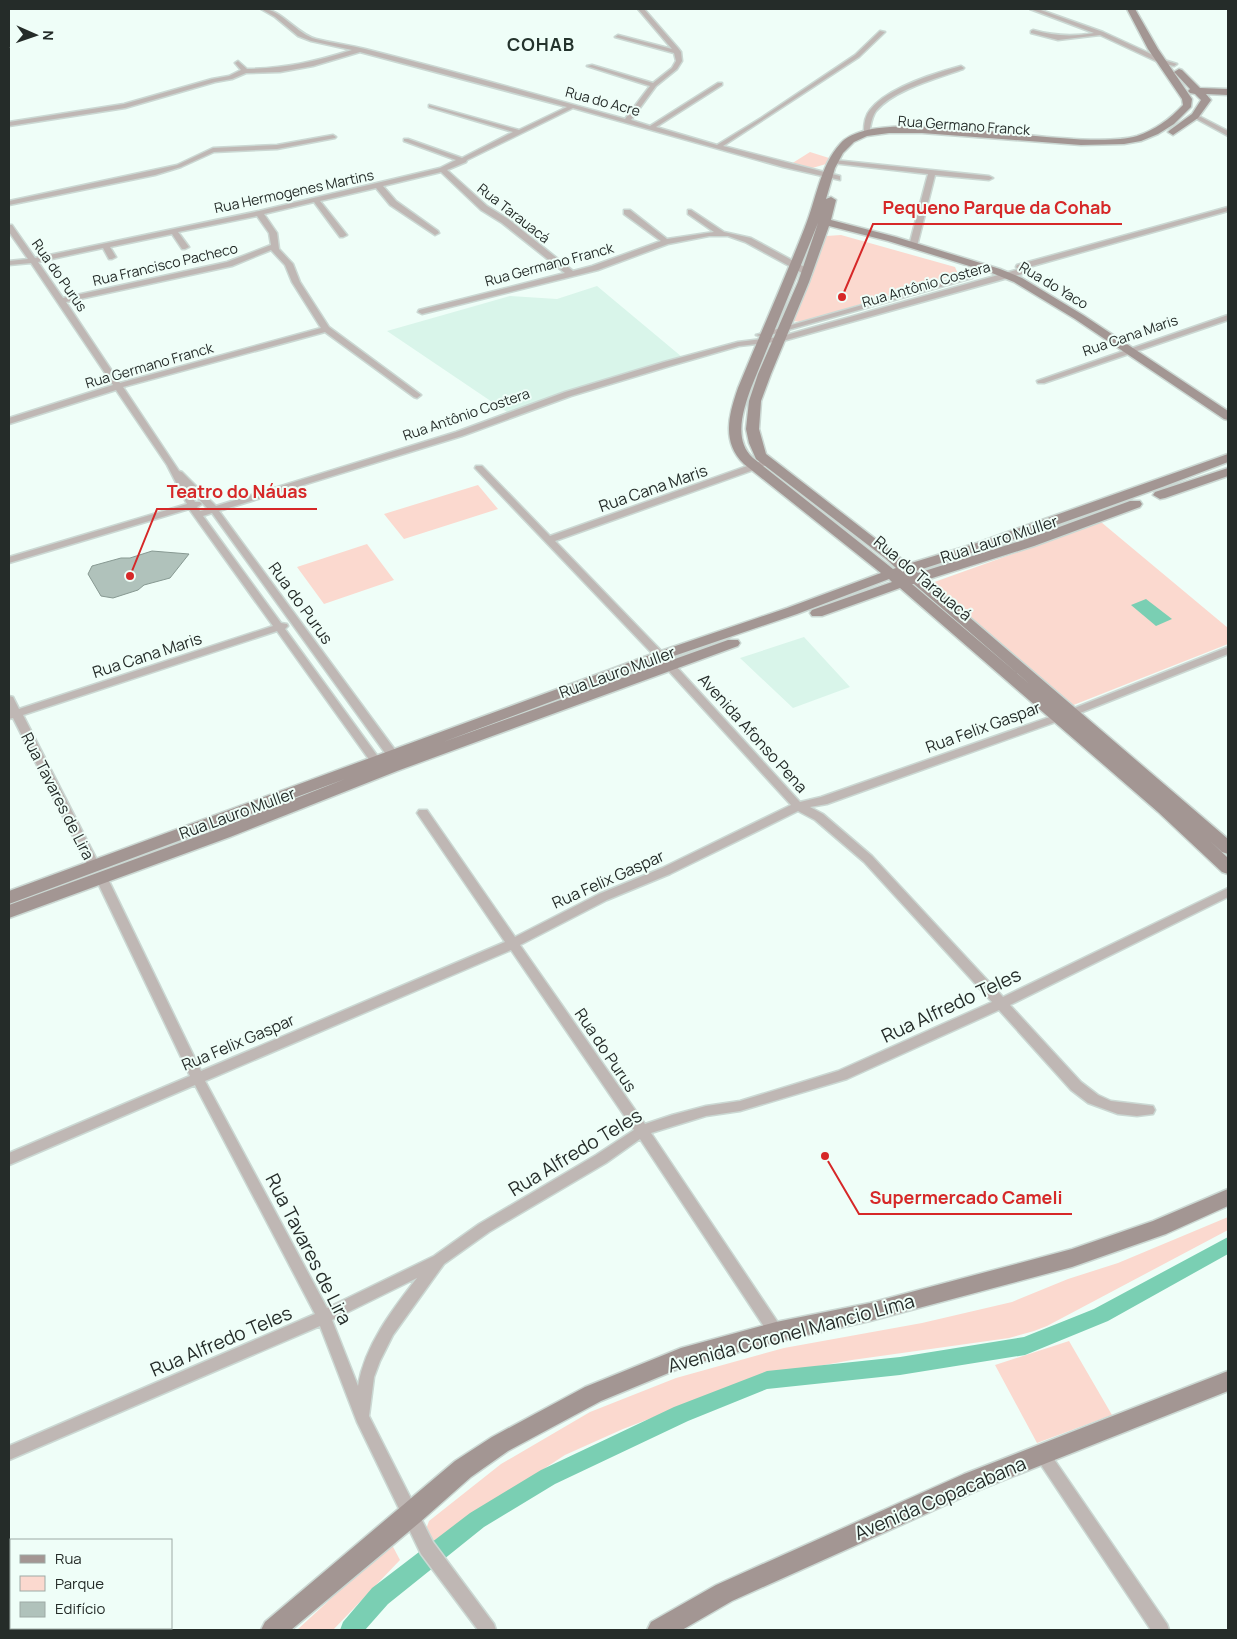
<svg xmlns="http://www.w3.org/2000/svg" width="1237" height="1639" font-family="Manrope,sans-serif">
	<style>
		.built { fill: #d9f5ea }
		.green { fill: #fbd9cf }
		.water { fill: #7acfb3 }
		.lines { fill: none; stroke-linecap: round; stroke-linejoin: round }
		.canal { fill: #7acfb3; fill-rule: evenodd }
		.building { fill: #b0c2bb; stroke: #879992 }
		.street-casing { stroke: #cbd8d3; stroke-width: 3 }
		.secondary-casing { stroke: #cbd8d3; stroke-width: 3 }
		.street { fill: #bfb7b4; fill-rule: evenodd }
		.secondary { fill: #a39693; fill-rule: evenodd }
		.labels { text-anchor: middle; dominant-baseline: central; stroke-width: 4; stroke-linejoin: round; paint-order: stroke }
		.far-street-label { font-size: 14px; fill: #252c29; stroke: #effef8 }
		.street-label { font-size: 16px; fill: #252c29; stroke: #effef8 }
		.far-district-label { font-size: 18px; font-weight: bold; letter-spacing: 1px; fill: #24332d; stroke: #effef8 }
		.near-street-label { font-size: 19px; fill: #252c29; stroke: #effef8 }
		.leader { fill: none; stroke: #d62828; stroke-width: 2 }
		.callout-dot { fill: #d62828; stroke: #effef8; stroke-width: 2 }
		.callout-label { font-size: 18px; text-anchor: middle; font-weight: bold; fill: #d62828; stroke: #effef8; stroke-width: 4; stroke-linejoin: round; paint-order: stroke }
	</style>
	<rect width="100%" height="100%" fill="#effef8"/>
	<!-- built -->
	<path class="built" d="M 597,286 L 682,357 L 507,412 L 387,331 L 510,296 L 557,299 Z
		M 804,637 L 850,687 L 793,708 L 740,658 Z"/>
	<!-- green -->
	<path class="green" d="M 810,152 L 829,158 L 826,164 L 809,169 L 791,164 Z
		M 841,235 L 955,267 L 958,274 L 803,322 L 792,321 L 826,236 Z
		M 478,485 L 498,509 L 404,539 L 384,514 Z
		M 1101,522 L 1228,628 L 1228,644 L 1066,708 L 926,585 Z
		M 367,544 L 394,580 L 324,604 L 297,567 Z
		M 1228,1217 L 1228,1230 L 1047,1326 L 1034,1331 L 1009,1338 L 852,1360 L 780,1373 L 742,1383 L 623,1429 L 565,1455 L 522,1483 L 473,1518 L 436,1549 L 424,1535 L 429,1521 L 501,1464 L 590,1412 L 676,1378 L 784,1348 L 922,1323 L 1012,1302 L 1068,1279 L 1118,1263 Z
		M 1069,1341 L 1112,1415 L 1037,1443 L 995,1365 Z
		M 391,1543 L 400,1560 L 333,1630 L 297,1630 Z"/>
	<!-- water -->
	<path class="water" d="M 1146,599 L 1172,619 L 1156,626 L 1131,605 Z"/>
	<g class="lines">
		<!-- canal -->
		<path class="canal" d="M 1228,1237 L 1228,1254 L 1108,1321 L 1025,1355 L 900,1375 L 767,1389 L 688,1421 L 555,1484 L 484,1527 L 388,1604 L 365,1630 L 340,1630 L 343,1622 L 372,1588 L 470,1513 L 541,1470 L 674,1407 L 767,1371 L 900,1357 L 1024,1337 L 1094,1309 Z"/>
	</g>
	<!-- building -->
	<path class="building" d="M 152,551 L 189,554 L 170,578 L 144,585 L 138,590 L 113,598 L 101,596 L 88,574 L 92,566 L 121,558 L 130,558 Z"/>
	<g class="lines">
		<!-- street casing -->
		<g class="street-casing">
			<path id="street" d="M 261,9 C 281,8 296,34 316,39 C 332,43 349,45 365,49 C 452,71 539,95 625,119 L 650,86 L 587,66 L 592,65 L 653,83 L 672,68 L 676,61 L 674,53 L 615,37 L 618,35 L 672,49 L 638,9 L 644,9 L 678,48 L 681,52 L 682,61 L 677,69 L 656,86 L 631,120 L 650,126 L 718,83 L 722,83 L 722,85 L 656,127 L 717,145 L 761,118 L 855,55 L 880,31 L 885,32 L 859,57 L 723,146 L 840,176 L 840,180 L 783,167 L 573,108 L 467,160 L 466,162 L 447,170 L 487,206 L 508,219 L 573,271 L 592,266 L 661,241 L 624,214 L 624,210 L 630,210 L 667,239 L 714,232 L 688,214 L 688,210 L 691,210 L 724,232 L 751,238 L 810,270 L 810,274 L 804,274 L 745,242 L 728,236 L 709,236 L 668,244 L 598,270 L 422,314 L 418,312 L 419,310 L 565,273 L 502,223 L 481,210 L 441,172 L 383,186 L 396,201 L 438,231 L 439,233 L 435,235 L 390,205 L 376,188 L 320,201 L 347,235 L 343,237 L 340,237 L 314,202 L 264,214 L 277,233 L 279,249 L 293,264 L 300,282 L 329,327 L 421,395 L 417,398 L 414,397 L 325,332 L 123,387 L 179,471 L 182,472 L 216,506 L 456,432 L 565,392 L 664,362 L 738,342 L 779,337 L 1016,270 L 1018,269 L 1016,267 L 1017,265 L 1228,207 L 1228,211 L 1029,267 L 1022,274 L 783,341 L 739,346 L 670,366 L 571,396 L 462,436 L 219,511 L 401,758 L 402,761 L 401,764 L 393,764 L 212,513 L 203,516 L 281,623 L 287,624 L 288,626 L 285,629 L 387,769 L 382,773 L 378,772 L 277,631 L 23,715 L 100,866 L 94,870 L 88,866 L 13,718 L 9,719 L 10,712 L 9,696 L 13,697 L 19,709 L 273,626 L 189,509 L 9,563 L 9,557 L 187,504 L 167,465 L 116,390 L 9,424 L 9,418 L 113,385 L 31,263 L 9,265 L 9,261 L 28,259 L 9,232 L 9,225 L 12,225 L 35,258 L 259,211 L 440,168 L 456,160 L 404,141 L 404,139 L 408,139 L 462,158 L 513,132 L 429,107 L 429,105 L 519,130 L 567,107 L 360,52 L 313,66 L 280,72 L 246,73 L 232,79 L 215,82 L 125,108 L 9,126 L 9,122 L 124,104 L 212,79 L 229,76 L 241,70 L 235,63 L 238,61 L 247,69 C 286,68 314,62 352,50 L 311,41 L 298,36 L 275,17 ZM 257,216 L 269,233 L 271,245 L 227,262 L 63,298 L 38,262 L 103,248 L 109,259 L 112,259 L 116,257 L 110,247 L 172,234 L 182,249 L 185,249 L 189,247 L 178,232 ZM 271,250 L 285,265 L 292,282 L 321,328 L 120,383 L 66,302 L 232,266 ZM 188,488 L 208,509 L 200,511 L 197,507 L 202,504 L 200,502 L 195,502 Z
				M 1030,9 L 1038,9 L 1103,32 L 1164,60 L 1177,64 L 1174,66 L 1160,63 L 1100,35 L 1058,40 L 1031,33 L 1031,31 L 1033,30 C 1054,36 1072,37 1094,33 Z
				M 961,66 L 964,68 L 963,69 C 938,78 893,90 876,111 C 871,118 871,126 869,133 L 864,132 C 864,124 865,116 870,110 C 887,88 935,73 961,66 Z
				M 1195,114 L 1228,131 L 1228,136 L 1193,117 L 1192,116 Z
				M 333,135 L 336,137 L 335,138 L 277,149 L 214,152 L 181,167 L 155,175 L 9,205 L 9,201 L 177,165 L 213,148 L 277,145 Z
				M 834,160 L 989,176 L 993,178 L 989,180 L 935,175 L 917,246 L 913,248 L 909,246 L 928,174 L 832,163 L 830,162 Z
				M 965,276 L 972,278 L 763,337 L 756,335 Z
				M 1228,315 L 1228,320 L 1044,383 L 1038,383 L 1037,381 Z
				M 767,459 L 770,460 L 770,464 L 555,541 L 674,664 L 800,802 L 821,797 L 1067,711 L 1228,647 L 1228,654 L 1075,715 L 827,804 L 810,807 L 823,814 L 872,856 L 1003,997 L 1228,888 L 1228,897 L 1010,1005 L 1081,1082 L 1098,1095 L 1111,1101 L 1153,1106 L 1155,1110 L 1153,1114 L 1137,1116 L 1118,1114 L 1088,1103 L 1071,1090 L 999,1010 L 847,1079 L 740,1111 L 706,1116 L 651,1133 L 781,1327 L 783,1332 L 781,1337 L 776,1339 L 771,1337 L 640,1139 L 606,1163 L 489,1232 L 444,1264 L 393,1335 L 380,1361 L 374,1377 L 369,1416 L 433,1542 L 494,1624 L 496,1630 L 478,1630 L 421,1554 L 357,1422 L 320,1326 L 9,1460 L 9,1446 L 315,1314 L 195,1085 L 9,1165 L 9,1153 L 190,1076 L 96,879 L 98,876 L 106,876 L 108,879 L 201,1071 L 505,942 L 419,816 L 417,813 L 419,810 L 427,810 L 515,937 L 599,894 L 662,868 L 791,805 L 666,668 L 475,468 L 476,466 L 482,466 L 550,536 ZM 798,811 L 815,820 L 864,862 L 992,1002 L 838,1071 L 740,1101 L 706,1106 L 672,1115 L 645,1124 L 520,945 L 607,900 L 670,874 ZM 511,950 L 634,1130 L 596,1155 L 479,1224 L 434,1256 L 327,1308 L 205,1081 ZM 417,1278 C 392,1310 365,1345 358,1386 L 332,1320 Z
				M 1042,1447 L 1047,1449 L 1167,1624 L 1169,1630 L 1151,1630 L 1037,1459 L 1034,1454 L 1037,1449 Z"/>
		</g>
		<!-- secondary casing -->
		<g class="secondary-casing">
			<path id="secondary" d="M 1127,9 L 1135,9 L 1158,49 L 1192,99 L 1191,107 L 1174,124 L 1158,134 L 1141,141 L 1124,144 L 1081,145 L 922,133 L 889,133 L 867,136 L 854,142 L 843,153 L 835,168 L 826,199 L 831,197 L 836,200 L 831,220 L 896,237 L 1000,269 L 1022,278 L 1083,315 L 1228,411 L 1228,420 L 1224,419 L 1075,319 L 1014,282 L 992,273 L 888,241 L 829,226 L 809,282 L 771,374 L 761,401 L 759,429 L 766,454 L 908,564 L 977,543 L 1228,454 L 1228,462 C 1125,502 1021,538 916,571 L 918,573 L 1024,540 L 1130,501 L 1140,501 L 1142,504 L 1140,507 L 1034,546 L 926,580 L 1228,839 L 1228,854 L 1222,852 L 1210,841 L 1228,858 L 1228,874 L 1222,872 L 1158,812 L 900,588 L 822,616 L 812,616 L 810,613 L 812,610 L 892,582 L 889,579 L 797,614 L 665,659 L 443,742 L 728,640 L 738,640 L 740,643 L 738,646 L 397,771 L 230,837 L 9,918 L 9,905 L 218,829 L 345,779 L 9,904 L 9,891 L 655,653 L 787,608 L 881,573 L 744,464 C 721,442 729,414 738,388 C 760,334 784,281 805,227 C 816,200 820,166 840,144 C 878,100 1073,154 1137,136 C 1155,130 1170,119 1183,105 L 1182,99 L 1148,49 ZM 818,223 L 798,282 L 758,374 L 749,401 L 746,429 L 749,443 L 756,459 L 885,558 L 896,568 L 893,569 L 753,458 C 733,440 743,410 751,388 ZM 912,584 L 914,584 L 1032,686 Z
				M 1179,69 L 1182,70 L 1200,88 L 1227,89 L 1228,95 L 1206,94 L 1211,100 L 1198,118 L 1173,135 L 1168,132 L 1170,130 L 1192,114 L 1201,100 L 1195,94 L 1190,93 L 1188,91 L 1190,89 L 1176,74 L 1174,72 Z
				M 1228,468 L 1228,476 L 1165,498 L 1160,499 L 1153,495 L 1155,492 Z
				M 1228,1189 L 1228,1206 L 1166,1234 L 1072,1267 L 870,1321 L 776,1342 L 683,1367 L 601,1401 L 508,1451 L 471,1477 L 419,1523 L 291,1630 L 261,1630 L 265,1622 L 455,1461 L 492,1437 L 585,1387 L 681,1348 L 776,1322 L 870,1303 L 1072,1249 L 1153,1221 Z
				M 1228,1371 L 1228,1391 L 979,1490 L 732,1601 L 682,1630 L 647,1630 L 651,1622 L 716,1585 L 964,1474 Z"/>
		</g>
		<!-- street -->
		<use href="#street" class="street"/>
		<!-- secondary -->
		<use href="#secondary" class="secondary"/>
	</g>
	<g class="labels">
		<!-- far-street labels -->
		<g class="far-street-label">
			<text transform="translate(603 101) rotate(15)">Rua do Acre</text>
			<text transform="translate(964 125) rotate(4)">Rua Germano Franck</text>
			<text transform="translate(294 191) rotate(-12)">Rua Hermogenes Martins</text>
			<text transform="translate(514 213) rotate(38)">Rua Tarauacá</text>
			<text transform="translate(165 264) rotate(-13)">Rua Francisco Pacheco</text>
			<text transform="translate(549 264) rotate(-15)">Rua Germano Franck</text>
			<text transform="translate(60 275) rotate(55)">Rua do Purus</text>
			<text transform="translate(926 284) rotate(-16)">Rua Antônio Costera</text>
			<text transform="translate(1054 285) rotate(31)">Rua do Yaco</text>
			<text transform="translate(1130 335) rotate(-19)">Rua Cana Maris</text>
			<text transform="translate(149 365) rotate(-16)">Rua Germano Franck</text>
			<text transform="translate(466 414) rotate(-19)">Rua Antônio Costera</text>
		</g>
		<!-- street labels -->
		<g class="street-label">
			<text transform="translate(653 488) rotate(-19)">Rua Cana Maris</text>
			<text transform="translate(999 539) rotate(-18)">Rua Lauro Muller</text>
			<text transform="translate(923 578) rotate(40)">Rua do Tarauacá</text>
			<text transform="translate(301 603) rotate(54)">Rua do Purus</text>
			<text transform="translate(147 655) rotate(-18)">Rua Cana Maris</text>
			<text transform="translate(617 672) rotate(-20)">Rua Lauro Muller</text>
			<text transform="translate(983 727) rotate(-20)">Rua Felix Gaspar</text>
			<text transform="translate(753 733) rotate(48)">Avenida Afonso Pena</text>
			<text transform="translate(58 796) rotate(63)">Rua Tavares de Lira</text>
			<text transform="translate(237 813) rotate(-20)">Rua Lauro Muller</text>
			<text transform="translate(608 879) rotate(-24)">Rua Felix Gaspar</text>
			<text transform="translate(238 1042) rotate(-23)">Rua Felix Gaspar</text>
			<text transform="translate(606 1050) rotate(56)">Rua do Purus</text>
		</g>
		<!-- far-district labels -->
		<g class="far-district-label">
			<text x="541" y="44">COHAB</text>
		</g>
		<!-- near-street labels -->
		<g class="near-street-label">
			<text transform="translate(951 1005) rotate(-25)">Rua Alfredo Teles</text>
			<text transform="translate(575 1152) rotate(-31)">Rua Alfredo Teles</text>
			<text transform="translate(309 1249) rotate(63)">Rua Tavares de Lira</text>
			<text transform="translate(791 1333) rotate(-15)">Avenida Coronel Mancio Lima</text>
			<text transform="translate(221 1341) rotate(-23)">Rua Alfredo Teles</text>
			<text transform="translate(940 1498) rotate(-23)">Avenida Copacabana</text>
		</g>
	</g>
	<!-- callouts -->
	<path class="leader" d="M842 297L873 224H1122M130 576L157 509H317M825 1156L859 1214H1072"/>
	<g class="callout-dot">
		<circle cx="842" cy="297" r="5"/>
		<circle cx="130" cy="576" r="5"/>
		<circle cx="825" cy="1156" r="5"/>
	</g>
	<g class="callout-label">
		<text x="997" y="214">Pequeno Parque da Cohab</text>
		<text x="237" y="498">Teatro do Náuas</text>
		<text x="966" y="1204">Supermercado Cameli</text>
	</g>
	<!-- border -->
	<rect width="1237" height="1639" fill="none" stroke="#252c29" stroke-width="20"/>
	<!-- legend -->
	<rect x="10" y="1539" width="162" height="90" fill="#effef8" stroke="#9eaaa5"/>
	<rect x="20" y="1555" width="25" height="8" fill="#a39693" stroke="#9eaaa5"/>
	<text x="55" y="1564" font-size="15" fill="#252c29">Rua</text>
	<rect x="20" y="1576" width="25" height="15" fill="#fbd9cf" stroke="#9eaaa5"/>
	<text x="55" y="1589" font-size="15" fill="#252c29">Parque</text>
	<rect x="20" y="1602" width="25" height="15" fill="#b0c2bb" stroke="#9eaaa5"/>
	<text x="55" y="1614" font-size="15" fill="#252c29">Edifício</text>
	<!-- north arrow -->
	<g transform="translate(35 35) rotate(92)" stroke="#effef8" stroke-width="4" paint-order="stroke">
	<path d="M0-4L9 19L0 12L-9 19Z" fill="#252c29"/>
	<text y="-8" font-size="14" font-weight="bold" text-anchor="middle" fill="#252c29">N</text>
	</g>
</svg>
